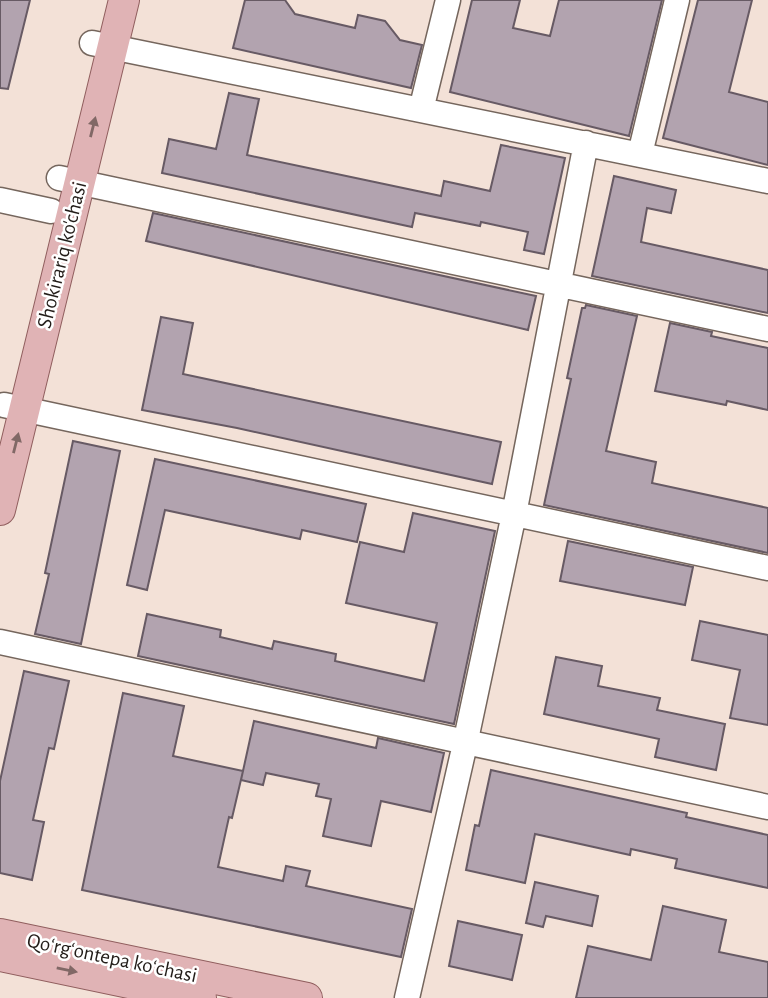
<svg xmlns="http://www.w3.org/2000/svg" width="768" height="998" font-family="'Alegreya Sans',sans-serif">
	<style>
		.building { fill: #b2a3af; stroke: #675a64; stroke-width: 2 }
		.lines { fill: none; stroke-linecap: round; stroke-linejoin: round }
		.minor-casing { stroke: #75665d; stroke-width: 27 }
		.major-casing { stroke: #905e5e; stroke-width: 32 }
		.minor { stroke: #fff; stroke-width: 24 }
		.major { stroke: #e0b3b5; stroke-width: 30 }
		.oneway { fill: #816866 }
		.labels { text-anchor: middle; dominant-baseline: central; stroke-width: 5; stroke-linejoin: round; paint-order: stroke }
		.street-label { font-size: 21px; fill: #221c18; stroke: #fff }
	</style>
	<rect width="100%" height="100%" fill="#f3e1d7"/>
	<!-- building -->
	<path class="building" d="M 0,0 L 30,0 L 8,89 L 0,88 Z
		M 245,0 L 285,0 L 295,14 L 355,28 L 358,15 L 385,21 L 400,40 L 422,45 L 411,88 L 233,48 Z
		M 472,0 L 520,0 L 513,28 L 550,36 L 559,0 L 662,0 L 629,136 L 450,92 Z
		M 698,0 L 752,0 L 729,92 L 768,102 L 768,165 L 663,138 Z
		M 229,93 L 259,99 L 247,155 L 441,196 L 444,181 L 490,191 L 501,145 L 565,158 L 544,254 L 524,250 L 528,232 L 481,222 L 480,226 L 415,213 L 412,227 L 162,173 L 169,139 L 216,149 Z
		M 614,176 L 676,190 L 671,213 L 647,208 L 641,242 L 768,270 L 768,313 L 592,276 Z
		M 153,213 L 536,296 L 528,330 L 146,241 Z
		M 586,305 L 637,316 L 606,451 L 656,462 L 652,483 L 768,508 L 768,553 L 544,505 L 571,379 L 567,378 L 582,308 L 585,308 Z
		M 161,317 L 193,323 L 183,374 L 501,442 L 492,484 L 237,428 L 142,410 Z
		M 670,323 L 712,332 L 711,336 L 768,348 L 768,410 L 727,401 L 726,405 L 655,391 Z
		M 73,441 L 120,451 L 81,644 L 35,634 L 49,574 L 45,573 Z
		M 155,459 L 366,504 L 357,542 L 302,530 L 300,539 L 165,510 L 147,590 L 127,585 Z
		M 413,513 L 495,531 L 454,724 L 138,656 L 147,614 L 221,630 L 220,637 L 272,649 L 274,641 L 336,654 L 335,661 L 424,681 L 437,623 L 346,603 L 360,542 L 404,552 Z
		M 568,541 L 693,567 L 685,605 L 560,581 Z
		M 700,621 L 768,635 L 768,725 L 730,718 L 740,670 L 692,660 Z
		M 556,657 L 602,666 L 598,686 L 660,698 L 657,710 L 725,724 L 716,770 L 655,757 L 659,739 L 544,714 Z
		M 24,671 L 69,681 L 54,749 L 49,748 L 33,820 L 44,822 L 32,880 L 0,873 L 0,781 Z
		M 123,693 L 184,706 L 173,756 L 243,771 L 232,818 L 229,817 L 218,867 L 283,881 L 286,866 L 310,871 L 306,886 L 412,909 L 401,957 L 82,890 Z
		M 254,721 L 376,748 L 378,738 L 444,753 L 431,812 L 381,801 L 371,846 L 323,836 L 331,799 L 316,796 L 319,784 L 266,773 L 263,785 L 241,780 Z
		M 491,770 L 687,813 L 686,817 L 768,835 L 768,888 L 675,868 L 677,859 L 631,849 L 630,855 L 535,834 L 525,883 L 466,870 L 475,825 L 479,826 Z
		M 535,882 L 598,896 L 592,926 L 546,916 L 543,927 L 526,923 Z
		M 663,906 L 726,920 L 719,952 L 768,962 L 768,998 L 576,998 L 588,946 L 651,960 Z
		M 458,921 L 522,935 L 512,980 L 449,966 Z"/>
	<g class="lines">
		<!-- minor casing -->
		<g class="minor-casing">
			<path id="minor" d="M 92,43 L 768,181
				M 421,110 L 448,0
				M 640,154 L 677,0
				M 59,178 L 768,329
				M 0,200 L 51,211
				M 4,405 L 768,568
				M 0,642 L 768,807
				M 407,998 L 465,744 L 514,514 L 586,143"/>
		</g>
		<!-- major casing -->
		<g class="major-casing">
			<path id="major" d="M 0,510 L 124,0
				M 0,934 L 307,998
				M 0,956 L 201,998"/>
		</g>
		<!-- minor -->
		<use href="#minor" class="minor"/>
		<!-- major -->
		<use href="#major" class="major"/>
	</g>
	<!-- one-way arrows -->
	<defs><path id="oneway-solid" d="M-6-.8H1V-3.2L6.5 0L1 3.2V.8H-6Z" transform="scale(1.75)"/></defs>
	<g class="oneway">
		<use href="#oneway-solid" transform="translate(93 127) rotate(-76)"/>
		<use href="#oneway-solid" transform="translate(16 443) rotate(-76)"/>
		<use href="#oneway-solid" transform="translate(67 970) rotate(12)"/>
	</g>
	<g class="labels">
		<!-- street labels -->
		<g class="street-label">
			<text transform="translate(62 255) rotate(-76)">Shokirariq ko'chasi</text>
			<text transform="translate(112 958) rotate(12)">Qoʻrgʻontepa koʻchasi</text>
		</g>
	</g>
</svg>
